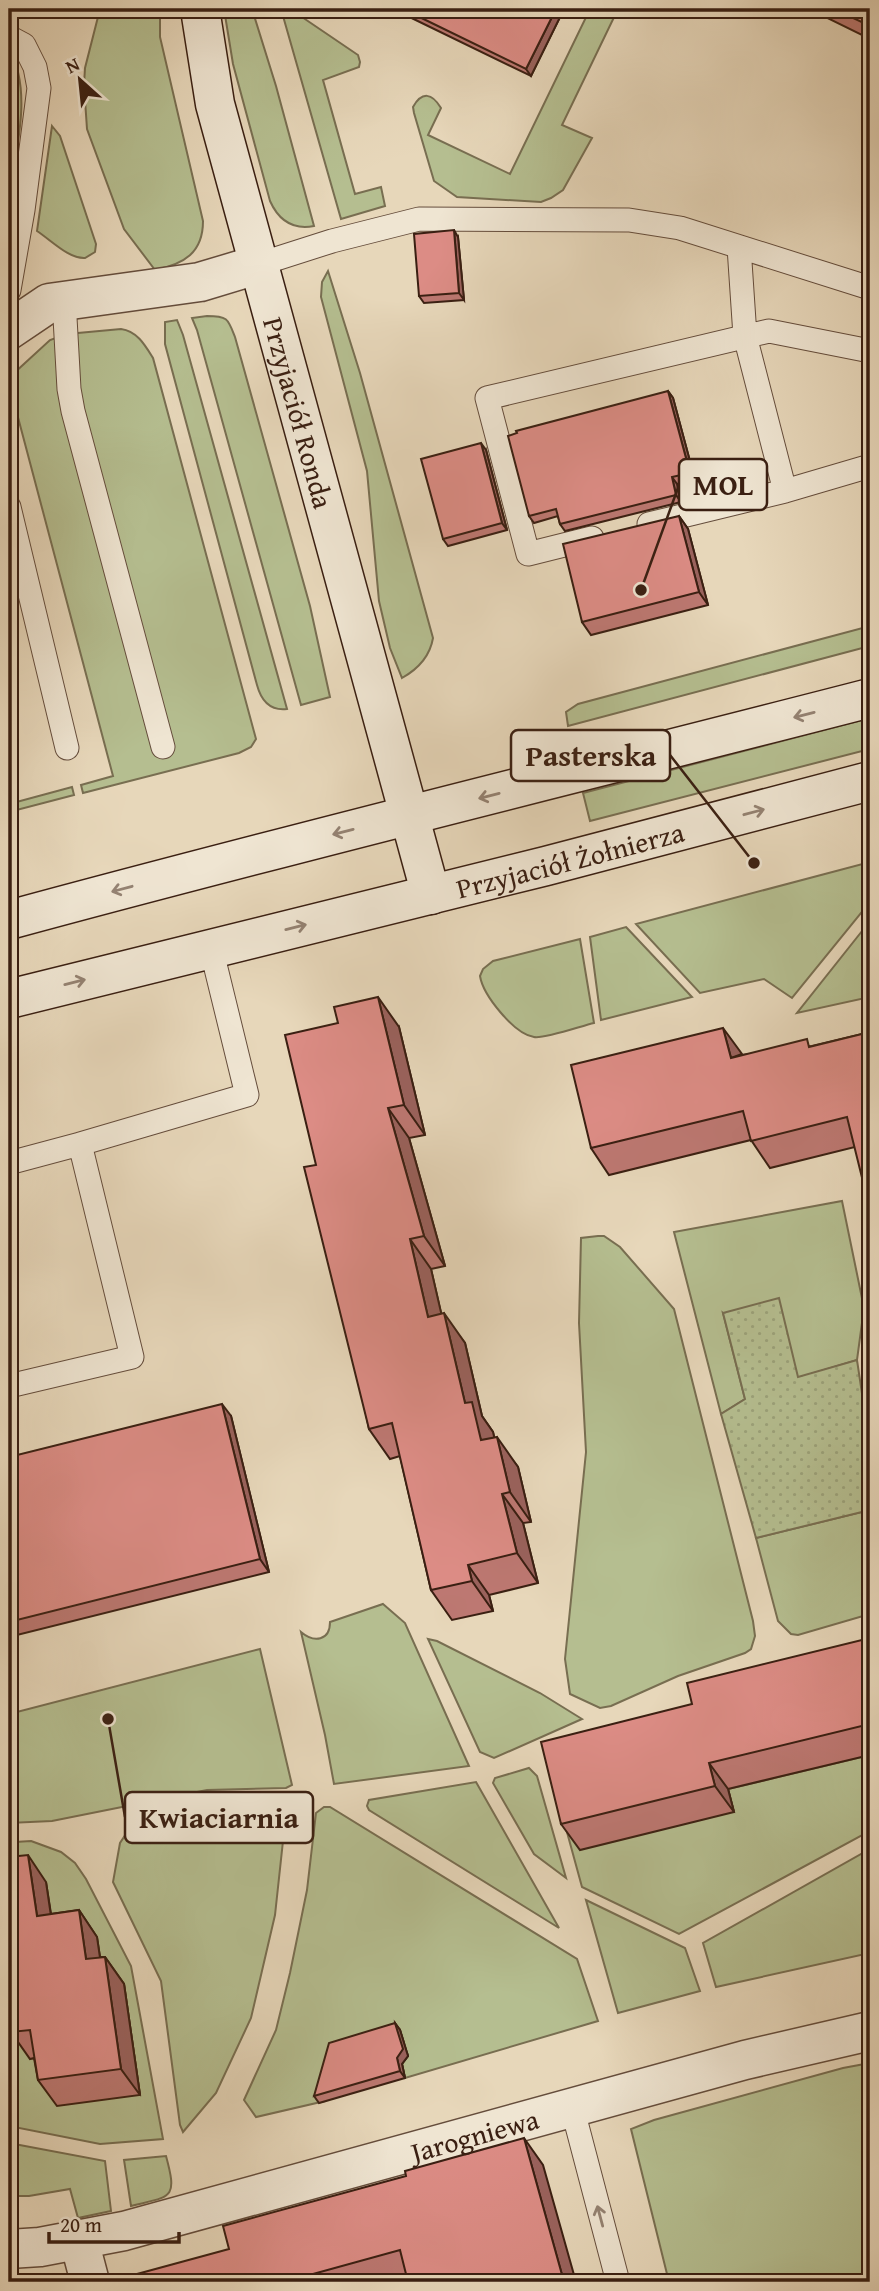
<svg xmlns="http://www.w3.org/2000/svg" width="879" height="2291" font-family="'Gentium Book Plus',serif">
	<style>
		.green { fill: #b5be90; stroke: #786e51; stroke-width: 2 }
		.park { fill: url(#park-dots); stroke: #786e51; stroke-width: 2 }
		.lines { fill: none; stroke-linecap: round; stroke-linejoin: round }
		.lane-casing { stroke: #654d3c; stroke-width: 25 }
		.street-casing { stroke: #654d3c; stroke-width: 41 }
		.secondary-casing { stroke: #3a1f12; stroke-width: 41 }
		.lane { stroke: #efe5d2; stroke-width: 23 }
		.street { stroke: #efe5d2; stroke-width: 38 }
		.secondary { stroke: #efe5d2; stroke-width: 38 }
		.wall { fill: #bd7872; stroke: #3a1f12; stroke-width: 2 }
		.shaded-wall { fill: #9a625d; stroke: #3a1f12; stroke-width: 2 }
		.building { fill: #dc8c85; stroke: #3a1f12; stroke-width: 2 }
		.oneway { stroke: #948272 }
		.labels { text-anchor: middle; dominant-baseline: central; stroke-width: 5; stroke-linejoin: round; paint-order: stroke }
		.street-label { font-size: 28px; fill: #3a1f12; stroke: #efe5d2 }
		.leader { fill: none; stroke: #3a1f12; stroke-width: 2.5 }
		.callout-dot { fill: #3a1f12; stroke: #efe5d2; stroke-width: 2.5 }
		.callout { fill: #efe5d2; stroke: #3a1f12; stroke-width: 2.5 }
		.callout-label { font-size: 30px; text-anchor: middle; font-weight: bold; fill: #3a1f12 }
	</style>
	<defs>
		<pattern id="park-dots" width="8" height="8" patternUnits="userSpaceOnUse" patternTransform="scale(1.75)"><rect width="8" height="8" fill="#b5be90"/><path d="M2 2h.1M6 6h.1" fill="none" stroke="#9ca37b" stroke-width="1.8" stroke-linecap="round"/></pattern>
	</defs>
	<rect width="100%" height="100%" fill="#e7d7ba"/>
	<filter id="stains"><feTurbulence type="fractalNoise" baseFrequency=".00286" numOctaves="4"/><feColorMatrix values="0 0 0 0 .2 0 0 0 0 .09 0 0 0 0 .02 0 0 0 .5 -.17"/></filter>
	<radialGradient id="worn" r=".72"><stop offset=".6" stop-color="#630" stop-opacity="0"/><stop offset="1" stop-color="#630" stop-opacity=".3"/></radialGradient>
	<!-- green -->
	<path class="green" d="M 100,9 L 160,9 L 160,37 L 203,221 C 203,253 184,264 155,270 L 124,229 L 87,129 L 84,85 L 85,68 Z
		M 224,9 L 252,9 L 276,86 L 314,226 C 293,230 279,221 270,201 L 233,64 Z
		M 281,9 L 292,9 L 299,15 L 358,55 L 360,62 L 359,67 L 323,80 L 355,194 L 381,187 L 385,206 L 341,219 Z
		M 590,9 L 618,9 L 562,125 L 592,138 L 563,190 L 551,198 L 541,202 L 457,197 L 434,181 L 414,113 L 413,107 C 422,91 432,93 441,108 L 428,135 L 510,174 Z
		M 9,48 C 33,92 16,149 9,196 Z
		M 52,126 L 60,136 L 96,244 L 95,252 L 85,258 C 69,259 52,241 37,231 Z
		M 328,271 L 360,373 L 433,638 C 430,656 418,669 402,678 L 390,648 L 379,601 L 367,471 L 321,297 L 322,282 Z
		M 207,316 C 228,316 228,319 235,337 L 310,606 L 330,697 L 301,705 L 197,330 L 192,318 Z
		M 177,320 L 183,335 L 287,709 C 270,711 261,700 257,685 L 165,344 L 165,322 Z
		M 121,329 C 137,331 145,345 153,358 L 256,739 L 251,747 L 239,753 L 83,793 L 81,785 L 113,776 L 15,406 L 12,375 L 50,340 L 67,334 Z
		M 870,626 L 870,646 L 568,726 L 566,712 L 578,704 Z
		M 870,718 L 870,749 L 590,821 L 583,793 Z
		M 72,787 L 74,795 L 9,812 L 9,804 Z
		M 870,862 L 870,902 L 792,998 L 764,979 L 700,993 L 636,924 Z
		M 870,921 L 870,997 L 797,1013 Z
		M 626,927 L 692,997 L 601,1020 L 590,937 Z
		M 580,939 L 594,1023 C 581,1026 545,1039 534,1037 C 514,1034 483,995 480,976 L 483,969 L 493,961 Z
		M 842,1201 L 864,1308 L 857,1360 L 798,1378 L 723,1313 L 745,1399 L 721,1414 L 674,1232 Z
		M 598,1236 L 604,1236 L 620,1247 L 674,1309 L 753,1621 L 755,1636 L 751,1649 L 745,1653 L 678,1676 L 611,1706 L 600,1708 L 570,1694 L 565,1659 L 586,1452 L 579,1323 L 581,1238 Z
		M 870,1510 L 870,1614 L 798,1635 L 791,1634 L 778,1621 L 756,1538 Z
		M 383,1604 L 405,1623 L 469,1766 L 334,1784 L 325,1735 L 301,1632 C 314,1643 330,1641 330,1622 Z
		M 428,1639 L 437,1641 L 540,1693 L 582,1719 L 494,1758 L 480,1752 Z
		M 260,1649 L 292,1785 L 286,1788 L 207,1790 L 52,1821 L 9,1823 L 9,1714 Z
		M 870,1755 L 870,1831 L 679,1934 L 582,1887 L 550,1770 L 734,1812 L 728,1789 Z
		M 529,1768 L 537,1776 L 566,1878 L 534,1854 L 493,1783 L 495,1778 Z
		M 476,1782 L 559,1928 L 369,1810 L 367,1806 L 369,1800 Z
		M 280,1806 L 286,1813 L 275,1915 L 251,2018 L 216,2093 L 183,2132 L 180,2125 L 161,1981 L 113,1882 L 120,1843 L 128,1831 L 139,1822 L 211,1809 Z
		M 324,1807 L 330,1807 L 577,1959 L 598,2021 L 405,2078 L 402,2064 L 408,2055 L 402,2045 L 404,2043 L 400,2030 L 325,2101 L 256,2117 L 244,2100 L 276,2030 L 290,1973 L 307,1890 L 316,1813 Z
		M 31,1841 L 61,1852 L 75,1863 L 86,1879 L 131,1966 L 163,2139 L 100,2144 L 9,2126 L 9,1948 L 30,2059 L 56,2056 L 140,2095 L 124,1984 L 55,1943 L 9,1887 L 9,1847 L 15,1842 Z
		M 870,1849 L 870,1953 L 716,1987 L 703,1943 Z
		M 586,1900 L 685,1948 L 700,1991 L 618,2013 Z
		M 870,2063 L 870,2282 L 669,2282 L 631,2129 L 654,2120 L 843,2068 Z
		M 9,2143 L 105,2161 L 111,2211 L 78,2218 L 70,2189 L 29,2196 L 9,2196 Z
		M 166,2156 C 178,2200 171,2196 131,2206 L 124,2160 Z"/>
	<!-- park -->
	<path class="park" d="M 779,1298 L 798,1377 L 857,1360 L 870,1447 L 870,1510 L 756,1538 L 721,1414 L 745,1399 L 723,1313 Z"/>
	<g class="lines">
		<!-- lane casing -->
		<g class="lane-casing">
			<path id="lane" d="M 9,37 L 24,45 L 35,67 L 39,88 L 23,210 L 9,290
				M 739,247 L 745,336 L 785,491
				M 260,264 L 332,241 L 419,219 L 629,220 L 680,228 L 870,288
				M 64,300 L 69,389 L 73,411 L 163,747
				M 9,507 L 67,748
				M 649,524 L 785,491 L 870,466
				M 592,538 L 528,554 L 487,398 L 769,331 L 870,351
				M 80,1144 L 247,1095 L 211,948
				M 9,1163 L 80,1144 L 132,1357 L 9,1386
				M 572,2107 L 618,2282"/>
		</g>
		<!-- street casing -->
		<g class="street-casing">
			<g id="street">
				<path d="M 9,330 L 49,303 L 200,282 L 260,264"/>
				<path d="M 79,2240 L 90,2282"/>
				<path id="s1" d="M 9,2249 L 40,2247 L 124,2231 L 745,2060 L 870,2031"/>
			</g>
		</g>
		<!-- secondary casing -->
		<g class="secondary-casing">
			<g id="secondary">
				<path id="s2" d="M 200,9 L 215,104 L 431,895"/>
				<path d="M 9,920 C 295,842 583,772 870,698"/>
				<path id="s3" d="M 9,999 L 546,866 L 870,781"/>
			</g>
		</g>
		<!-- lane -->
		<use href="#lane" class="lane"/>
		<!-- street -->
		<use href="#street" class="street"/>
		<!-- secondary -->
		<use href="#secondary" class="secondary"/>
	</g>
	<!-- wall -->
	<path class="wall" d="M 393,9 L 564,9 L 531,76 Z
		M 810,9 L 870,9 L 870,39 L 811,10 Z
		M 458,237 L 464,300 L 424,303 L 419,296 Z
		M 668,391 L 673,398 L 695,480 L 677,484 L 681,502 L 565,531 L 560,524 L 558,516 L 534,523 L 529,516 Z
		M 486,450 L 507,530 L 448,546 L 443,539 Z
		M 679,516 L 688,529 L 708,605 L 591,635 L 582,622 Z
		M 399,1027 L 425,1135 L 409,1138 L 445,1266 L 431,1269 L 441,1313 L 465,1343 L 482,1416 L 493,1432 L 494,1437 L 518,1467 L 531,1522 L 523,1523 L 538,1583 L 489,1595 L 493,1611 L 452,1620 L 431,1590 L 400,1456 L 390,1459 L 369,1429 L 316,1165 Z
		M 870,1032 L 855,1147 L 770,1168 L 751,1140 L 609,1175 L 591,1148 L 742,1055 L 812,1046 Z
		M 231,1416 L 269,1572 L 9,1637 L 9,1457 Z
		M 870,1638 L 870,1755 L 728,1789 L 734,1812 L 580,1850 L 561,1824 L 692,1704 Z
		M 46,1882 L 51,1914 L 79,1910 L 97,1937 L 100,1957 L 105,1957 L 124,1984 L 140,2095 L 57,2106 L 38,2080 L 34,2058 L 30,2059 L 11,2032 Z
		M 395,2023 L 400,2030 L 408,2056 L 402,2064 L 405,2078 L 319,2103 L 314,2096 Z
		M 543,2165 L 408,2279 L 397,2282 L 139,2282 Z"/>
	<!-- shaded-wall -->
	<path class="shaded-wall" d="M 556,9 L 564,9 L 531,76 L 526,69 Z
		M 454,230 L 458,237 L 464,300 L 459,293 Z
		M 668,391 L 673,398 L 695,480 L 690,473 Z
		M 481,443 L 486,450 L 507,530 L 502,523 Z
		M 672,477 L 677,484 L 681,502 L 676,495 Z
		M 679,516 L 688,529 L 708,605 L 699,592 Z
		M 378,997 L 399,1027 L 425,1135 L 404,1105 Z
		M 723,1028 L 742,1054 L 731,1058 Z
		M 388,1108 L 409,1138 L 445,1266 L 424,1236 Z
		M 410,1239 L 431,1269 L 449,1347 L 428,1317 Z
		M 444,1313 L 465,1343 L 482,1416 L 493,1432 L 502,1470 L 481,1440 L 465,1403 Z
		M 222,1404 L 231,1416 L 269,1572 L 260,1559 Z
		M 497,1437 L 518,1467 L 531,1522 L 510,1492 Z
		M 502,1494 L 523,1523 L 538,1583 L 517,1553 Z
		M 468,1565 L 489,1595 L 493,1611 L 472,1581 Z
		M 709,1763 L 728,1789 L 734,1812 L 715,1786 Z
		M 28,1855 L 46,1882 L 55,1943 L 37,1916 Z
		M 79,1910 L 97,1937 L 104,1985 L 86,1959 Z
		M 105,1957 L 124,1984 L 140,2095 L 121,2069 Z
		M 395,2023 L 400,2030 L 408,2056 L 402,2064 L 405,2078 L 400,2071 L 397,2058 Z
		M 524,2138 L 543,2165 L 576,2282 L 564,2282 Z"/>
	<!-- building -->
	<path class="building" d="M 403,9 L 556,9 L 526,69 Z
		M 834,9 L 870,9 L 870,26 Z
		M 454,230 L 459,293 L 419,296 L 414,234 Z
		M 668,391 L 690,473 L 672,477 L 676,495 L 560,524 L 556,509 L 529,516 L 508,436 L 517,433 L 516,431 Z
		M 481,443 L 502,523 L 443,539 L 421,459 Z
		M 870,474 L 870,489 L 867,475 Z
		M 679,516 L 699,592 L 582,622 L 563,544 Z
		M 378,997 L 404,1105 L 388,1108 L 424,1236 L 410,1239 L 428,1317 L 444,1313 L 465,1403 L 472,1402 L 481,1440 L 497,1437 L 510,1492 L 502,1494 L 517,1553 L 468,1565 L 472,1581 L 431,1590 L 392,1423 L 369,1429 L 304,1167 L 316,1165 L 285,1035 L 338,1023 L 334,1007 Z
		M 723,1028 L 731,1058 L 807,1039 L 809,1047 L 870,1032 L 870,1210 L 847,1117 L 751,1141 L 743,1111 L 591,1148 L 571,1065 Z
		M 222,1404 L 260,1559 L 9,1622 L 9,1457 Z
		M 870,1638 L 870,1724 L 709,1763 L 715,1786 L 561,1824 L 541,1742 L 692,1704 L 687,1683 Z
		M 28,1855 L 37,1916 L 79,1910 L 86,1959 L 105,1957 L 121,2069 L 38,2080 L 30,2030 L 11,2032 L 9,2015 L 9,1857 Z
		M 395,2023 L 403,2049 L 397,2058 L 400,2071 L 314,2096 L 329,2043 Z
		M 524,2138 L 564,2282 L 408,2282 L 400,2250 L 284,2282 L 139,2282 L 137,2274 L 229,2249 L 223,2226 L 406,2176 L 405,2171 Z"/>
	<!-- one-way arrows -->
	<defs><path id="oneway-shaft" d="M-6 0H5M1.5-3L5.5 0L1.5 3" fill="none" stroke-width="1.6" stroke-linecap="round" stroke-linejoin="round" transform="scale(1.75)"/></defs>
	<g class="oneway">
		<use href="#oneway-shaft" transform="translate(804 715) rotate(166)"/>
		<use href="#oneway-shaft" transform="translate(489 796) rotate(166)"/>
		<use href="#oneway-shaft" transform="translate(754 812) rotate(-15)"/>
		<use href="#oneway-shaft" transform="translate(343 832) rotate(166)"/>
		<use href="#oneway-shaft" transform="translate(122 889) rotate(165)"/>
		<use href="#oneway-shaft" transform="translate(296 927) rotate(-14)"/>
		<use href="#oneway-shaft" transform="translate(75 982) rotate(-14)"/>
		<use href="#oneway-shaft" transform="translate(600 2216) rotate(-105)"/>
	</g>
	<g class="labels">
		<!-- street labels -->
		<g class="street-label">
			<text stroke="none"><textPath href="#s2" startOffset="416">Przyjaciół Ronda</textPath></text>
			<text stroke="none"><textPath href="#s3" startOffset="578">Przyjaciół Żołnierza</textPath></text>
			<text stroke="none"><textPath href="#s1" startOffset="480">Jarogniewa</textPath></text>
		</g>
	</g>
	<!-- callouts -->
	<path class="leader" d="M641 590L679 485M754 863L670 755M108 1719L125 1817"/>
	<g class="callout-dot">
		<circle cx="641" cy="590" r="7"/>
		<circle cx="754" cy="863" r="7"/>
		<circle cx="108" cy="1719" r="7"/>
	</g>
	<g class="callout">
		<rect x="679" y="459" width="88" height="51" rx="7"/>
		<rect x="511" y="730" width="159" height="51" rx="7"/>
		<rect x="125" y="1792" width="188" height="51" rx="7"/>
	</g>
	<g class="callout-label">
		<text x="723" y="495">MOL</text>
		<text x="591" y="766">Pasterska</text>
		<text x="219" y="1828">Kwiaciarnia</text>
	</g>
	<!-- margin -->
	<rect width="879" height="2291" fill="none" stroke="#e7d7ba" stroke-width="35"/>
	<rect x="10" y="10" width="858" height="2270" fill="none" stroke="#3a1f12" stroke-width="3.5"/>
	<rect x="18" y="18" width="844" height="2256" fill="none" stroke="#3a1f12" stroke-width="2"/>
	<!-- north arrow -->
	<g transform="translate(80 80) rotate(333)" stroke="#efe5d2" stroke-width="5" paint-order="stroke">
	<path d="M0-5L12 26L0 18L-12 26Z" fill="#3a1f12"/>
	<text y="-10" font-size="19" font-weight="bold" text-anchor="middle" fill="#3a1f12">N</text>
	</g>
	<!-- scale -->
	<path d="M49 2232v10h130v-10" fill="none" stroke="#3a1f12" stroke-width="3.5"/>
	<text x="60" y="2232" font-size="21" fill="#3a1f12" stroke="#efe5d2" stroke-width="5" paint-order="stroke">20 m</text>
	<rect width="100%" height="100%" filter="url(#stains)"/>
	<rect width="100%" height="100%" fill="url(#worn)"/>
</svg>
